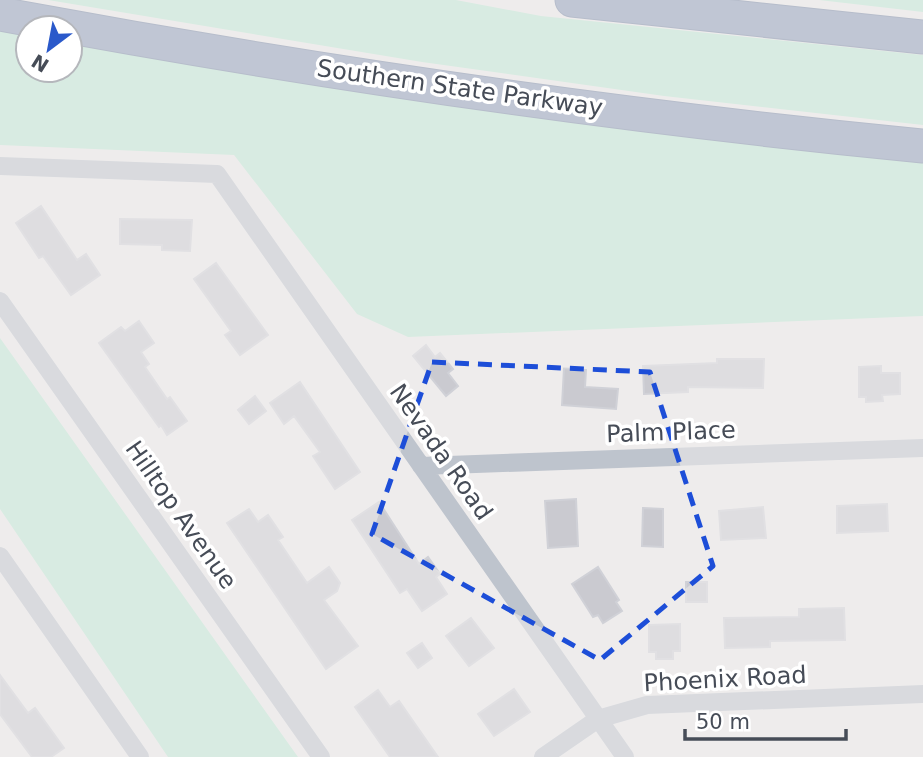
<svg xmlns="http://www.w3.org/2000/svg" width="923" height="757" font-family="'DejaVu Sans',sans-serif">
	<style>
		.green { fill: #bde9d4 }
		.building { fill: #cacad0; stroke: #d0d1d7; stroke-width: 2 }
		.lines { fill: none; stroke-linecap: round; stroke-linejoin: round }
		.highway-casing { stroke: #7383a2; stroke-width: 35 }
		.street { stroke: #bec4cd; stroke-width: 18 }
		.highway { stroke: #8798b6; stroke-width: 33 }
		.marked { fill: none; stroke: #1d4ed8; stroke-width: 5; stroke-dasharray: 14 9; stroke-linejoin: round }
		.labels { text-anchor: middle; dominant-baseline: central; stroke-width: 7; stroke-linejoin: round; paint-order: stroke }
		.street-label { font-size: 24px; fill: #464c57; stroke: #fff }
	</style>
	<rect width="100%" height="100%" fill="#eeecec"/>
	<!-- green -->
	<path class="green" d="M 48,0 L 456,0 L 541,16 L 923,55 L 923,125 L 664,96 L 422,62 Z
		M 819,0 L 923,0 L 923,12 Z
		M 0,29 L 28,34 L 28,70 L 70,70 L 70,42 L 923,159 L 923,316 L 408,337 L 357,314 L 234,155 L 0,145 Z
		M 0,338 L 298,757 L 168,757 L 0,509 Z"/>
	<!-- building -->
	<path class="building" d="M 41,206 L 77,260 L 86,254 L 100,275 L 71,295 L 43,256 L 39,258 L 16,223 Z
		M 120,219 L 192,220 L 190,251 L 162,250 L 162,245 L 120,244 Z
		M 216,263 L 268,335 L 240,355 L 225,335 L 231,331 L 194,279 Z
		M 139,321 L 154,343 L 141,352 L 149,364 L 145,367 L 167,399 L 170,397 L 187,421 L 167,435 L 161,425 L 159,427 L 99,343 L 121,327 L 125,331 Z
		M 426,345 L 435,357 L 440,353 L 453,369 L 448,373 L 458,386 L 446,396 L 413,356 Z
		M 717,359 L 764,359 L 763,388 L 688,387 L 688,392 L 644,394 L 643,366 L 717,363 Z
		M 881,366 L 881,373 L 900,373 L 900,394 L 882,395 L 883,401 L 866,402 L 866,397 L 859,397 L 859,367 Z
		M 564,368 L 586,370 L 585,387 L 618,389 L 616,409 L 562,405 Z
		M 300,382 L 360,472 L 335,489 L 313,456 L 320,452 L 294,416 L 284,424 L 270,403 Z
		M 255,396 L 266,411 L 249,424 L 238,410 Z
		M 576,499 L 578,546 L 548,548 L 545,501 Z
		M 379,502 L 419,564 L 428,557 L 440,574 L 436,577 L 447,594 L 422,611 L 407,589 L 400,593 L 352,520 Z
		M 887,504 L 888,531 L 837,533 L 837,506 Z
		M 763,507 L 766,538 L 721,540 L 719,511 Z
		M 643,508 L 663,509 L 663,547 L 642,546 Z
		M 249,509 L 258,522 L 268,515 L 283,537 L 278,540 L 307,583 L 329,567 L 340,583 L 337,591 L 324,600 L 358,646 L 326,669 L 227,523 Z
		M 598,567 L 619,600 L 616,602 L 622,611 L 603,623 L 598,615 L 593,617 L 572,584 Z
		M 686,582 L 707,582 L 707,602 L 686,602 Z
		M 844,608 L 845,640 L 770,641 L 770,647 L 725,648 L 724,618 L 799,617 L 799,609 Z
		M 471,618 L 494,648 L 469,666 L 446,636 Z
		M 680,624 L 680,651 L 673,651 L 673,659 L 656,659 L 656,652 L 649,652 L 649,625 Z
		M 422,643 L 432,658 L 418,668 L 407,653 Z
		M 0,675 L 28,713 L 35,708 L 64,748 L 51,757 L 32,757 L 0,714 Z
		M 514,689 L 530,712 L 494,736 L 478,714 Z
		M 378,690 L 390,707 L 399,701 L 438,757 L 390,757 L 355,707 Z"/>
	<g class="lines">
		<!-- highway casing -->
		<g class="highway-casing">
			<path id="highway" d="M 572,0 L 923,37
				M 0,14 C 305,71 614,116 923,146"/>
		</g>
		<!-- street -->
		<path class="street" d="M 0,166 L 217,174 L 625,757
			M 0,301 L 321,757
			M 421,466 L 923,448
			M 0,556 L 140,757
			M 543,757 L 598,719 L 647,705 L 923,694"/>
		<!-- highway -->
		<use href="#highway" class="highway"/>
	</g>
	<!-- marked area -->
	<path d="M0 0H923V757H0ZM 432,362 L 650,372 L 713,566 L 600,660 L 372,534 Z" fill="#eeecec" fill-opacity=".55" fill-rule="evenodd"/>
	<path class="marked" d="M 432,362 L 650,372 L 713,566 L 600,660 L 372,534 Z"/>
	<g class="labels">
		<!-- street labels -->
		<g class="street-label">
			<text transform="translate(460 88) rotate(8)">Southern State Parkway</text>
			<text transform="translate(671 432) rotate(-2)">Palm Place</text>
			<text transform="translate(441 452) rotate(55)">Nevada Road</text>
			<text transform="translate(181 515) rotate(55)">Hilltop Avenue</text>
			<text transform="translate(725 679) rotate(-3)">Phoenix Road</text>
		</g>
	</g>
	<!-- north arrow -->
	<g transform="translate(49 49) rotate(212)"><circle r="33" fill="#ffffff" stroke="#b5b7bc" stroke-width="2"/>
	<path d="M0-5L12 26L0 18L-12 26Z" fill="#2a59ca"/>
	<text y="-10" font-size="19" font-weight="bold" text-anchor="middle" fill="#464c57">N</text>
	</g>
	<!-- scale -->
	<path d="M685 729v10h161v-10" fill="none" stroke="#464c57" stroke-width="3.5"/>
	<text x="696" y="729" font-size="21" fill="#464c57" stroke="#ffffff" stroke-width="5" paint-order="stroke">50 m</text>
</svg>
